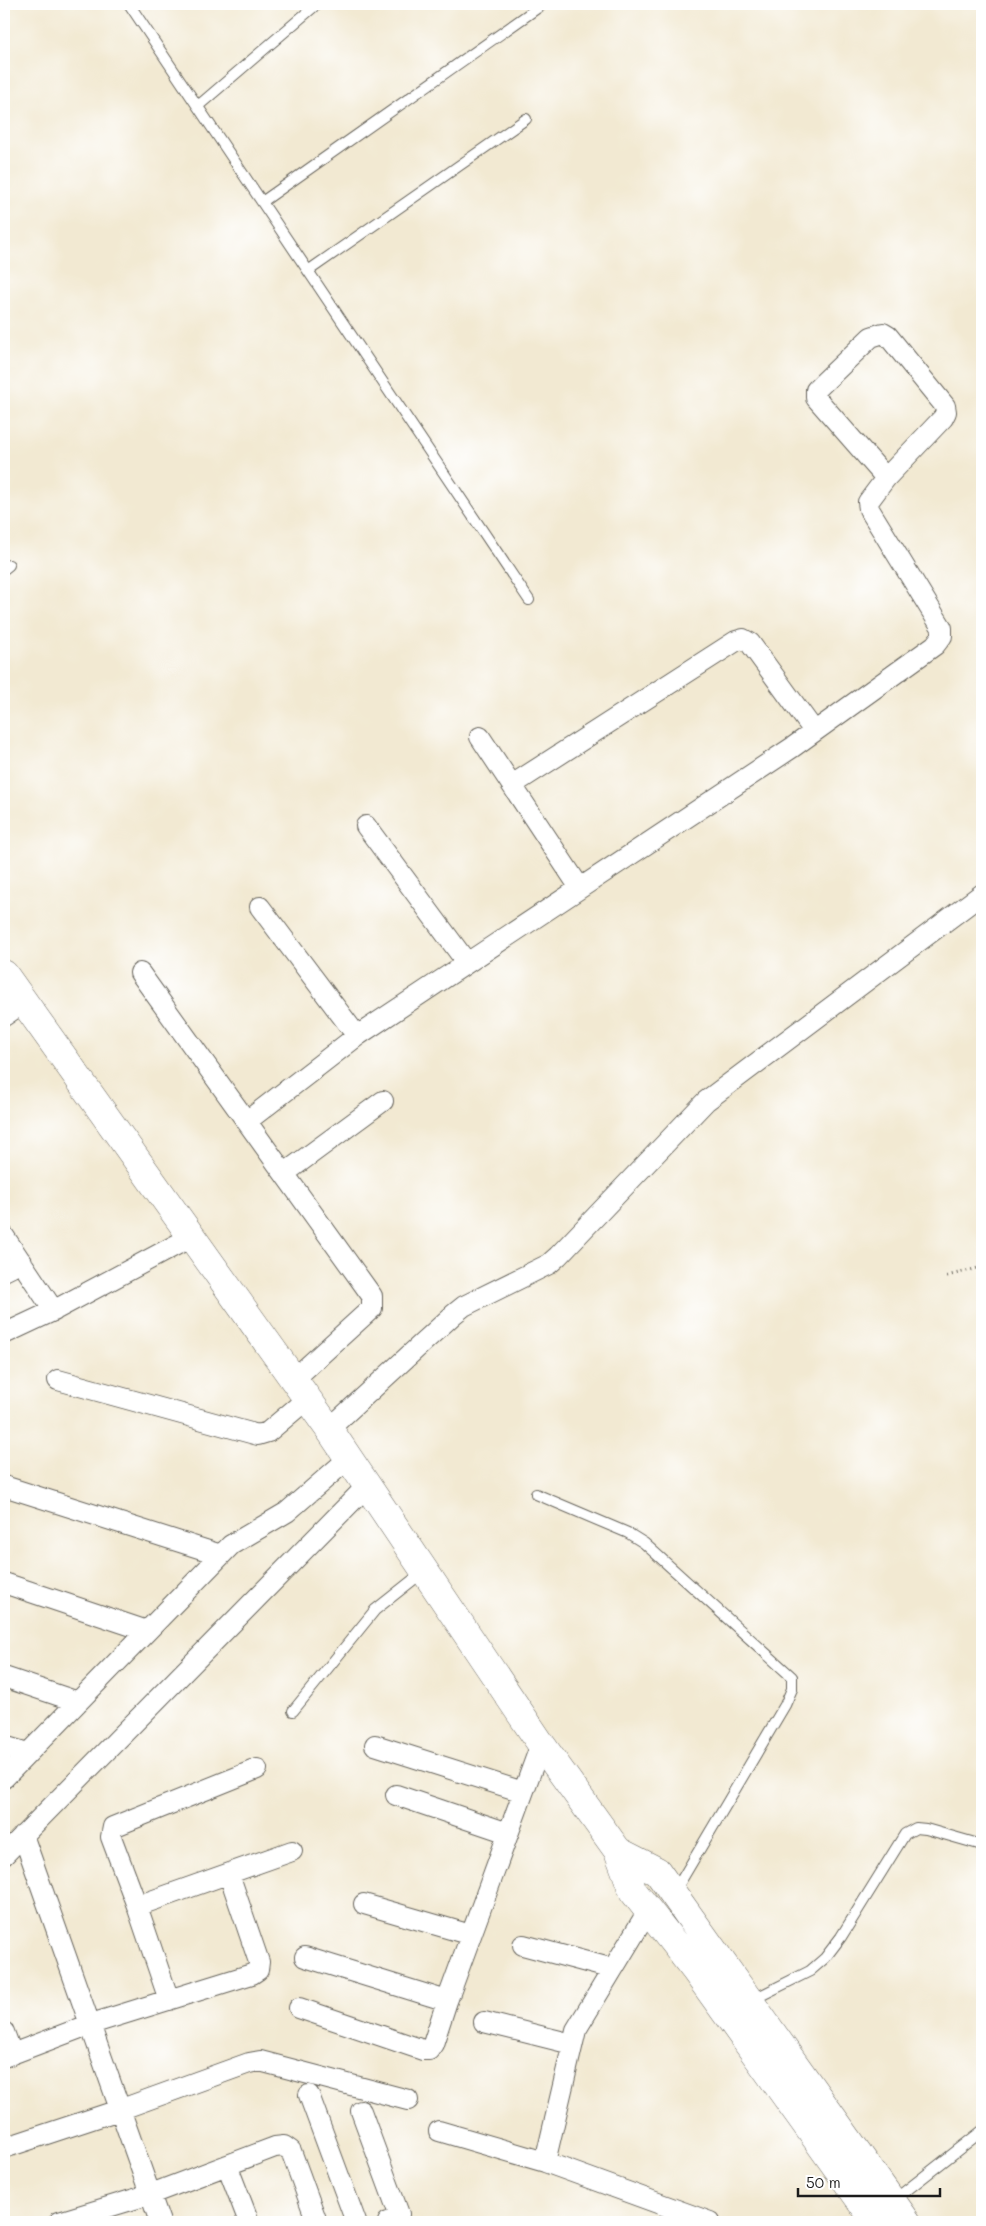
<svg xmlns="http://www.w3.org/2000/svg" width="986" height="2226" font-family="Mali,sans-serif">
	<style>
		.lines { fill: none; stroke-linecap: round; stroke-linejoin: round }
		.service-casing { stroke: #67645c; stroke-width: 12 }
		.minor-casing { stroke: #67645c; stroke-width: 22 }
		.primary-casing { stroke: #67645c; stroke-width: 29 }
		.path { stroke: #67645c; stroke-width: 3; stroke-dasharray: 1 4; stroke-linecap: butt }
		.service { stroke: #fff; stroke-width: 10 }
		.minor { stroke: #fff; stroke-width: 20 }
		.primary { stroke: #fff; stroke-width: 28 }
	</style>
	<rect width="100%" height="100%" fill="#fff"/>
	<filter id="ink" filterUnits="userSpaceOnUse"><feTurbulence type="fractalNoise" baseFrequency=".02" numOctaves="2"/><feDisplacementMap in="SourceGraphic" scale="10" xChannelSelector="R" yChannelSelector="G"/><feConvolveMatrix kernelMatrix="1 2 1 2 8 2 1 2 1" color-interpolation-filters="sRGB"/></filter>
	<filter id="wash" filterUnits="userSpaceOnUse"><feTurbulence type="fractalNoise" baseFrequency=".0096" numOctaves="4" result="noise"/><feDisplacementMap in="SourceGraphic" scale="20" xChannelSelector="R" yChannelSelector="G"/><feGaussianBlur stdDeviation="1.12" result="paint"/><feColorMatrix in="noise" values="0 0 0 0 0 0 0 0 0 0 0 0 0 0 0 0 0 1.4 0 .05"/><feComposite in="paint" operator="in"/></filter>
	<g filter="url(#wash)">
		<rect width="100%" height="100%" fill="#f2e9d2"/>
	</g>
	<g filter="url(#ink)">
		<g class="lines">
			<!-- service casing -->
			<g class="service-casing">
				<path id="service" d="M 129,4 L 529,600
					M 198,106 L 317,4
					M 262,202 L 543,4
					M 308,271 L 526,119
					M 4,569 L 9,565
					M 536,1494 L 628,1533 L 644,1543 L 792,1677 L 792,1689 L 785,1705 L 675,1891
					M 293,1711 L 375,1610 L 423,1572
					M 750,2001 L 810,1971 L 825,1958 L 841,1937 L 905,1834 L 916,1828 L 926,1829 L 982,1845
					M 893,2201 L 982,2131"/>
			</g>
			<!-- minor casing -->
			<g class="minor-casing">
				<path id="minor" d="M 480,737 L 580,888
					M 512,785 L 736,641 L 743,639 L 750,643 L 814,731
					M 366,826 L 467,963
					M 260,907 L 357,1036
					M 140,973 L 372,1296 L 372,1308 L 293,1380
					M 4,1016 L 24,1002
					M 247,1121 L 357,1036 L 793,747 L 935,645 L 942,636 L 942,628 L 869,509 L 868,502 L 886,478 L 943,418 L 946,412 L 945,406 L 888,336 L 883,333 L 871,337 L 822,384 L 816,390 L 816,398 L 886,478
					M 285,1173 L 383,1101
					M 4,1236 L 54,1311
					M 4,1271 L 22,1262
					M 4,1334 L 51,1312 L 191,1237
					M 58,1380 L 258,1435 L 268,1432 L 307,1399
					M 329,1429 L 454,1314 L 464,1306 L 549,1264 L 558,1256 L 706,1101 L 982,894
					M 4,1486 L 221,1555
					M 4,1583 L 147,1631
					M 4,1677 L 78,1702
					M 375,1745 L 523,1792
					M 4,1746 L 28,1753
					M 4,1778 L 231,1545 L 287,1512 L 348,1459
					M 396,1795 L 508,1833
					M 23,1835 L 160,2222
					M 4,1855 L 367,1486
					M 364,1904 L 471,1935
					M 137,1906 L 292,1851
					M 523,1945 L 613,1969
					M 305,1957 L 447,2001
					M 169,2000 L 137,1906 L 111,1837 L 113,1827 L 257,1769
					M 299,2008 L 423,2050 L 429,2050 L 433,2044 L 447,2001 L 541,1744
					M 484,2022 L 572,2044
					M 4,2032 L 12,2054
					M 4,2057 L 91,2024 L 252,1974 L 258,1970 L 259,1962 L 229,1874
					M 309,2095 L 356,2222
					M 361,2111 L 399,2214 L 398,2219 L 388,2222
					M 439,2131 L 545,2162 L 710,2222
					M 4,2148 L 119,2110 L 249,2063 L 260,2061 L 408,2100
					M 545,2162 L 576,2030 L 648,1911
					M 227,2165 L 249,2222
					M 59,2222 L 151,2194 L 275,2147 L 284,2146 L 291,2151 L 317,2222"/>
			</g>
			<!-- primary casing -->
			<g class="primary-casing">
				<path id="primary" d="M 4,974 L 329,1429 L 541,1744 L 618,1851 L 633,1891 L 695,1970 L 876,2222
					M 618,1851 L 657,1871 L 907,2222"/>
			</g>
			<!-- path -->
			<path class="path" d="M 947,1276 L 982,1267"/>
			<!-- service -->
			<use href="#service" class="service"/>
			<!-- minor -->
			<use href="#minor" class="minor"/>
			<!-- primary -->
			<use href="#primary" class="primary"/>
		</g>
	</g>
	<!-- margin -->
	<rect width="986" height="2226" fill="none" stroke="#fff" stroke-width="20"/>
	<!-- scale -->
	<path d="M798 2188v8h142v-8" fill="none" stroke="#1c1c1c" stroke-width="2.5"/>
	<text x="806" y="2188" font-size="15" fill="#1c1c1c" stroke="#ffffff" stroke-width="4" paint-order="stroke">50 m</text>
</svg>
